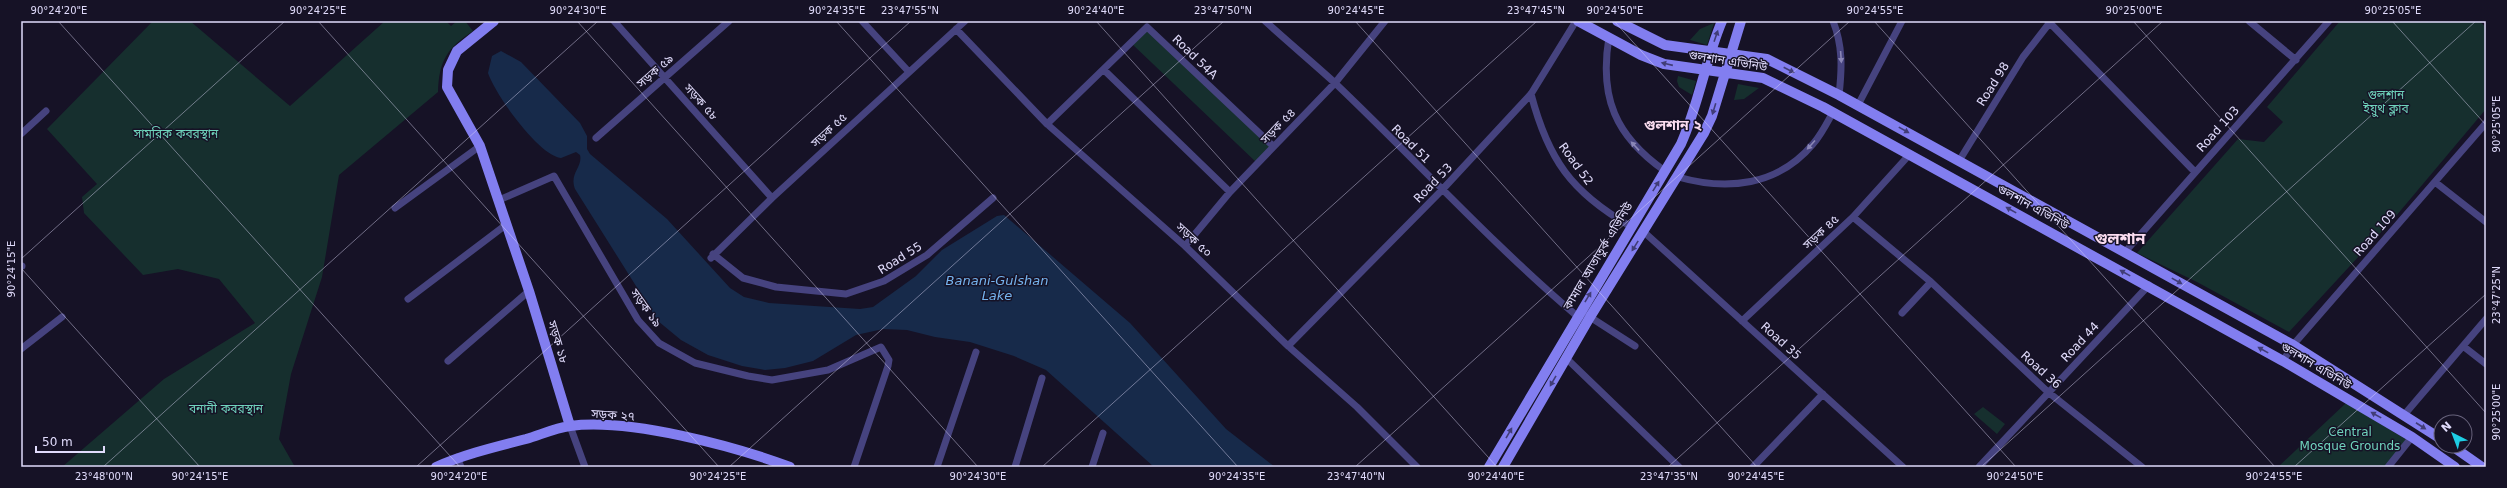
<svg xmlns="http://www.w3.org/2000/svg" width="2507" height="488" font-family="'DejaVu Sans','Noto Sans Bengali',sans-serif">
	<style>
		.green { fill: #162f2e }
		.water { fill: #172a4a }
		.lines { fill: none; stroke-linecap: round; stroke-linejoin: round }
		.street { stroke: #46437f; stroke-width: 7 }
		.secondary { stroke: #827ef0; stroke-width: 10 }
		.oneway { fill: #413d77 }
		.oneway2 { fill: #8b87b7 }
		.ticks { fill: none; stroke: #e0dbfb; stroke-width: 1; stroke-opacity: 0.45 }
		.labels { text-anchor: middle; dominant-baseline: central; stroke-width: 3; stroke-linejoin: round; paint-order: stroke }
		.street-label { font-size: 12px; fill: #e0dbfb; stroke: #161226 }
		.park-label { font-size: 12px; fill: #6fd3bc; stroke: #161226 }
		.water-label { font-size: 13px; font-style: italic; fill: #76b4ef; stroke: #161226 }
		.quarter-label { font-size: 14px; font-weight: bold; fill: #fbddf0; stroke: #161226 }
		.district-label { font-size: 16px; font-weight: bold; fill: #fbddf0; stroke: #161226 }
		.neatline { fill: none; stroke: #e0dbfb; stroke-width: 1.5 }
		.ticks-label { font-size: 10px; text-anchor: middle; fill: #e0dbfb }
	</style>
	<rect width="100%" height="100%" fill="#161226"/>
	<!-- green -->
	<path class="green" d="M 153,21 L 190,21 L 290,106 L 385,21 L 446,21 L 451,26 L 457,21 L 465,21 L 473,31 C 447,48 439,61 438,92 L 339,175 L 322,277 L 291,374 L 279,439 L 295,467 L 62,467 L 164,379 L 255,323 L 219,279 L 178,269 L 143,275 L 84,213 L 82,197 L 97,184 L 47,129 Z
		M 2340,21 L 2479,21 L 2486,27 L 2486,109 L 2396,216 L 2289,332 L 2197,282 L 2137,253 L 2238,139 L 2264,142 L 2283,122 L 2267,107 Z
		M 1714,23 L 1707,45 L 1690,40 L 1700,29 Z
		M 1147,27 L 1273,146 L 1257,163 L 1131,43 Z
		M 1678,76 L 1696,81 L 1692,95 L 1679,87 L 1677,81 Z
		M 1738,84 L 1759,88 L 1744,99 L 1734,100 Z
		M 2346,403 L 2407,440 L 2386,467 L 2278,467 Z
		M 1983,407 L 2005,424 L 1997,434 L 1974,414 Z"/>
	<!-- water -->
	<path class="water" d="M 501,51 L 521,62 L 580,123 L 587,136 L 587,149 L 590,154 L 667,219 L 730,288 L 744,297 L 769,303 L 860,309 L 873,307 L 916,276 L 942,250 L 997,216 L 1004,215 L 1130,323 L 1226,429 L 1275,467 L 1154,467 L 1046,370 L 1014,356 L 970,342 L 935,337 L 907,330 L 883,329 L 856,335 L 813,361 L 785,368 L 765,370 L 742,366 L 708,355 L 681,340 L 658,321 L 575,189 C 569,173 583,167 580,155 L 576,152 L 561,158 C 538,155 495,94 488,73 L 492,56 Z"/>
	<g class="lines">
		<!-- street -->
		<path class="street" d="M 614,21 L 772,198
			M 862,21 L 909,72
			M 1265,21 C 1288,42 1312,62 1335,83 C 1416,160 1491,243 1577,316
			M 1833,21 C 1843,46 1842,69 1839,95
			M 2048,21 L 2195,172
			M 2249,21 L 2296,60
			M 956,29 L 1047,124 L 1185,246 L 1288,346 L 1357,407 L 1417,467
			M 1609,37 C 1599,97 1615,136 1665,171
			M 1104,70 L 1230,192
			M 1531,94 C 1548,159 1571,192 1630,226
			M 1858,105 L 1902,21
			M 1047,124 L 1147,27 L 1273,146
			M 21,134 L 46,111
			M 596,138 L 729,21
			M 1959,161 L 2023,57 L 2051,21
			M 1678,177 C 1727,191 1778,186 1813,144 C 1821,135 1827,123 1833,112
			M 2435,182 L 2486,222
			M 499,200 L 554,176 L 638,320 L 659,343 L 695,363 L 748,376 L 772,380 L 828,370 L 881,347 L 889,360 L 888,366 L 854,467
			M 395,208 L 480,146
			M 1853,217 L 1931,282 L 2048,392 L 2142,467
			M 1644,232 L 1903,467
			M 1185,246 L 1230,192 L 1335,83 L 1385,21
			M 2125,252 L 2329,21
			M 713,254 L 743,278 L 776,287 L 846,294 L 884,281 L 927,255 L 993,198
			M 711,258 L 772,198 L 965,21
			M 21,266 L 22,266
			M 408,299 L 507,224
			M 1902,313 L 1931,282
			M 1590,317 L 1635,346
			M 1742,321 L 1853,217 L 1910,154
			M 1288,346 L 1442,190 L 1531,94 L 1576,21
			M 2463,346 L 2486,364
			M 21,349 L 62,317
			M 1566,358 L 1679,467
			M 448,361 L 529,291
			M 2283,361 L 2293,345 L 2486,123
			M 2404,415 L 2486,319
			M 570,426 L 585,467
			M 457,457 L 461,467
			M 937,467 L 976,352
			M 1015,467 L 1042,378
			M 1092,467 L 1103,433
			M 1753,467 L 1823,394
			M 1979,467 L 2149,285
			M 2388,467 L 2412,437"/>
		<!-- secondary -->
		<path class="secondary" d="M 494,21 L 457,51 L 448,70 L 447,87 L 480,146 L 529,291 L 570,426
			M 1578,21 L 1641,55 L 1664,64 L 1763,78 L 1823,107 L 2283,361 L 2412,437 L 2455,467
			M 1617,21 L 1665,45 L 1767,59 L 1839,95 L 2293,345 L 2441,439
			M 2452,446 L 2482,467
			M 436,467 C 465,454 495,447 526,439 C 540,435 555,428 570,426 C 629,418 734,446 790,467
			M 1489,467 L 1681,144 C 1699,104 1705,61 1722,21
			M 1503,467 L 1590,317 L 1704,133 L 1712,116 L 1741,21"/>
	</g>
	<!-- one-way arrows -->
	<defs><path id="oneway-solid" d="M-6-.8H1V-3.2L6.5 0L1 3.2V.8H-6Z"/></defs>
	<g class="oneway">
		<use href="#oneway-solid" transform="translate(1716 36) rotate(-71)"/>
		<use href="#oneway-solid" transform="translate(1667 64) rotate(-167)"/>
		<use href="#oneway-solid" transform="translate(1789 70) rotate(27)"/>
		<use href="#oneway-solid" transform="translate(1714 109) rotate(107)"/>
		<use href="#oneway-solid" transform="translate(1904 130) rotate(29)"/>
		<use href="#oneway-solid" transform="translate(1656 186) rotate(-58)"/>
		<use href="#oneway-solid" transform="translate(2011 210) rotate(-151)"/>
		<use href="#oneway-solid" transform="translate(1635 246) rotate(122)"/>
		<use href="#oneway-solid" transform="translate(2125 273) rotate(-151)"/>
		<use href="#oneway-solid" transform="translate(2177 281) rotate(29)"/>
		<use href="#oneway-solid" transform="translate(1588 297) rotate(-59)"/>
		<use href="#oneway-solid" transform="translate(2263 350) rotate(-151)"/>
		<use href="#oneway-solid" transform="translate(1553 381) rotate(120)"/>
		<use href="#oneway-solid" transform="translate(2376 415) rotate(-151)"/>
		<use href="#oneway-solid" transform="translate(2421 426) rotate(33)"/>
		<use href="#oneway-solid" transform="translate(1509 433) rotate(-60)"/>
	</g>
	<g class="oneway2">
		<use href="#oneway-solid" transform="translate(1841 57) rotate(86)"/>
		<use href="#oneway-solid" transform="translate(1811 145) rotate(132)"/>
		<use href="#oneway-solid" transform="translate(1635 146) rotate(-133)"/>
	</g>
	<!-- ticks -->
	<path class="ticks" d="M 58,21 L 460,467M 318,21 L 719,467M 577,21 L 978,467M 836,21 L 1238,467M 1096,21 L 1497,467M 1355,21 L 1757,467M 1614,21 L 2016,467M 1874,21 L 2275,467M 2133,21 L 2486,413M 2392,21 L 2486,125M 21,259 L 285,21M 21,268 L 200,467M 103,467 L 598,21M 416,467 L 911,21M 729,467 L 1224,21M 1042,467 L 1537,21M 1355,467 L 1850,21M 1668,467 L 2163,21M 1981,467 L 2476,21M 2294,467 L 2486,294"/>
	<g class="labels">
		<!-- street labels -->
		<g class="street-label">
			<text transform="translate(1195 57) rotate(44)">Road 54A</text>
			<text transform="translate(1728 61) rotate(9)">গুলশান এভিনিউ</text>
			<text transform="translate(655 71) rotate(-41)">সড়ক ৫৯</text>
			<text transform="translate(1993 84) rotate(-58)">Road 98</text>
			<text transform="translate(701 102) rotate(48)">সড়ক ৫৮</text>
			<text transform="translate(1278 126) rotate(-46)">সড়ক ৫৪</text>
			<text transform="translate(2218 129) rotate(-48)">Road 103</text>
			<text transform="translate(829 130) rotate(-43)">সড়ক ৫৫</text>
			<text transform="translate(1411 144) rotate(45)">Road 51</text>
			<text transform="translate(1576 164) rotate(54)">Road 52</text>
			<text transform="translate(1433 183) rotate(-46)">Road 53</text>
			<text transform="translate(2033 207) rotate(29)">গুলশান এভিনিউ</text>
			<text transform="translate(1821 232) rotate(-43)">সড়ক ৪৫</text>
			<text transform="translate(2375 233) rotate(-49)">Road 109</text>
			<text transform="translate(1194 240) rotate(43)">সড়ক ৫০</text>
			<text transform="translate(1598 256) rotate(-59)">কামাল আতাতুর্ক এভিনিউ</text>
			<text transform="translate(900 258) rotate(-32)">Road 55</text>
			<text transform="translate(646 308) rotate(54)">সড়ক ১৯</text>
			<text transform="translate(1781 341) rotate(42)">Road 35</text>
			<text transform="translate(558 342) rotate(73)">সড়ক ১৮</text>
			<text transform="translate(2080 342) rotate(-47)">Road 44</text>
			<text transform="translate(2316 366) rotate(31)">গুলশান এভিনিউ</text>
			<text transform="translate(2041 370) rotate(42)">Road 36</text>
			<text transform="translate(613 415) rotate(4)">সড়ক ২৭</text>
		</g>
		<!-- park labels -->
		<g class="park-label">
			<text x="2386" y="95">গুলশান<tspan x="2386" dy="14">ইয়ুথ ক্লাব</tspan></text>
			<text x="176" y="134">সামরিক কবরস্থান</text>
			<text x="226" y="409">বনানী কবরস্থান</text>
			<text x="2350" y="432">Central<tspan x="2350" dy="14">Mosque Grounds</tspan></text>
		</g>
		<!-- water labels -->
		<g class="water-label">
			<text x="997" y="280">Banani-Gulshan<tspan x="997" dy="15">Lake</tspan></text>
		</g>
		<!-- quarter labels -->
		<g class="quarter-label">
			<text x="1673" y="125">গুলশান ২</text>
		</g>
		<!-- district labels -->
		<g class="district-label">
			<text x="2120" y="238">গুলশান</text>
		</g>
	</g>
	<!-- border -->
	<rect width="2507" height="488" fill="none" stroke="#161226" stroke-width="44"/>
	<!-- north arrow -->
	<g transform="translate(2453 434) rotate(318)"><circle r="19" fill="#161226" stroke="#67627b"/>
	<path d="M0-3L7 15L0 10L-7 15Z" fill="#1ecde4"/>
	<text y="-6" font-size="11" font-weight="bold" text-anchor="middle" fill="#e0dbfb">N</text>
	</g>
	<!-- scale -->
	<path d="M36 446v6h68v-6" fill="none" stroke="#e0dbfb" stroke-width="2"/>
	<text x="42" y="446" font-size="12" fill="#e0dbfb" stroke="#161226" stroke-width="3" paint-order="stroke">50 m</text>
	<rect x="22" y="22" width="2463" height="444" class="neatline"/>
	<g class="ticks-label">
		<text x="59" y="14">90°24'20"E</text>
		<text x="318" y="14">90°24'25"E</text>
		<text x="578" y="14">90°24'30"E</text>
		<text x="837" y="14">90°24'35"E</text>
		<text x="910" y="14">23°47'55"N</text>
		<text x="1096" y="14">90°24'40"E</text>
		<text x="1223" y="14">23°47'50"N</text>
		<text x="1356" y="14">90°24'45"E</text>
		<text x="1536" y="14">23°47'45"N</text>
		<text x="1615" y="14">90°24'50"E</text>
		<text x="1875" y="14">90°24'55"E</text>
		<text x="2134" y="14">90°25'00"E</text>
		<text x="2393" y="14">90°25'05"E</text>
		<text transform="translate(2496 124) rotate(-90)" y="4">90°25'05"E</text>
		<text transform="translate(11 269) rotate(-90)" y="4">90°24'15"E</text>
		<text transform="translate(2496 295) rotate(-90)" y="4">23°47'25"N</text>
		<text transform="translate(2496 412) rotate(-90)" y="4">90°25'00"E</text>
		<text x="104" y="480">23°48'00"N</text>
		<text x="200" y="480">90°24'15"E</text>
		<text x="459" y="480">90°24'20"E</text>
		<text x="718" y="480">90°24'25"E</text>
		<text x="978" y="480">90°24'30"E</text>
		<text x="1237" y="480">90°24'35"E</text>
		<text x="1356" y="480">23°47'40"N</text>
		<text x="1496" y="480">90°24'40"E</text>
		<text x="1669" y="480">23°47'35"N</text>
		<text x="1756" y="480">90°24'45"E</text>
		<text x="2015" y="480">90°24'50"E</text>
		<text x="2274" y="480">90°24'55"E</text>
	</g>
</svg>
